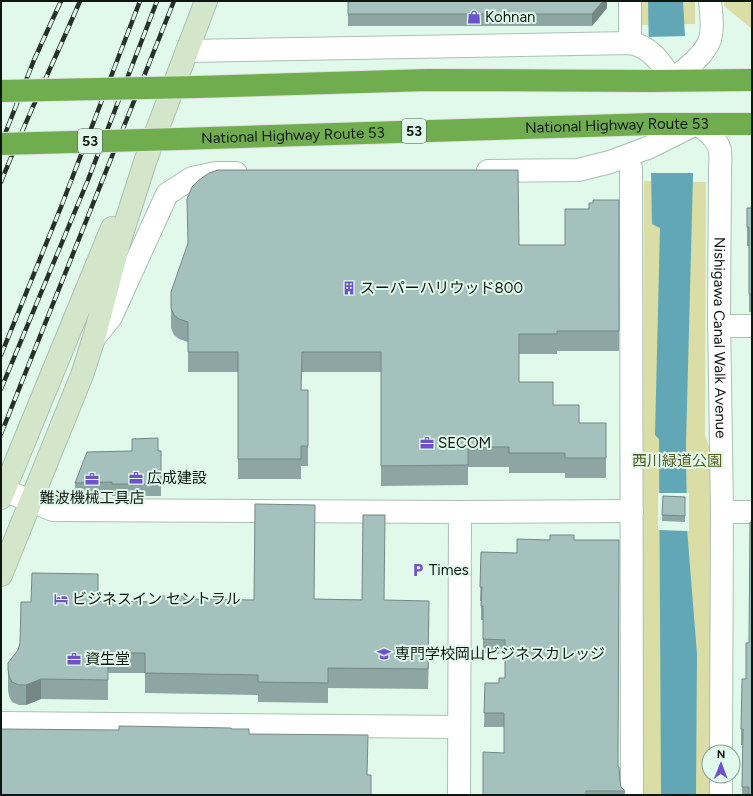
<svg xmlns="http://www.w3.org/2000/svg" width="753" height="796" font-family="Figtree,'Noto Sans JP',sans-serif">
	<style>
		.green { fill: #dadda5 }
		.water { fill: #61a7b5 }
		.pier { fill: #e1f9eb }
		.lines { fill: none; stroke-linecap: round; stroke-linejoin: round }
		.street-casing { stroke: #aac0b3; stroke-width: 24 }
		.secondary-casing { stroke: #aac0b3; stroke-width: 24 }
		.highway-casing { stroke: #e2e3e3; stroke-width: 24 }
		.street { stroke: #fff; stroke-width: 22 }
		.secondary { stroke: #d4e6ca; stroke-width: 22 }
		.highway { stroke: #70ad4f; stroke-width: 22 }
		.rail-casing { stroke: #27312c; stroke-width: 4.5 }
		.rail { stroke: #e1f9eb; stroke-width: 3; stroke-dasharray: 9; stroke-linecap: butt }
		.highway-bridge-casing { stroke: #e2e3e3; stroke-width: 24; stroke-linecap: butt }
		.highway-bridge { stroke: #70ad4f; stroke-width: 22 }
		.wall { fill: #8ea6a3 }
		.shaded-wall { fill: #748784 }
		.building { fill: #a5c1bd; stroke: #748784 }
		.labels { text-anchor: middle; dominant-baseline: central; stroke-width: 4; stroke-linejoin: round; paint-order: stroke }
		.shield { fill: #e1f9eb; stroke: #4d5a53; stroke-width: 1 }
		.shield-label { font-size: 14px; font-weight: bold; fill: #0e1612 }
		.poi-label { font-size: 15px; fill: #0e1612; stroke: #e1f9eb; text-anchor: start }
		.street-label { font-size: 15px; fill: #0e1612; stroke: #e1f9eb }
		.park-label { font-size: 15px; fill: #595a1c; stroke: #e1f9eb }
	</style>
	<rect width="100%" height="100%" fill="#e1f9eb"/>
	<!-- green -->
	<path class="green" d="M 639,1 L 695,1 L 695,24 L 639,25 Z
		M 724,1 L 752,1 L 752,29 L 724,6 Z
		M 644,181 L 706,182 L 705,435 L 712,455 L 709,795 L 642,795 Z"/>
	<!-- water -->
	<path class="water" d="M 648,1 L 683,1 L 693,175 L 686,444 L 687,529 L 697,654 L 696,795 L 661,795 L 659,439 L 655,435 L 660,228 L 652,224 Z"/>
	<!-- pier -->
	<path class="pier" d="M 687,36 L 695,173 L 651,173 L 647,37 Z
		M 658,493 L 689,493 L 689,531 L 658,530 Z"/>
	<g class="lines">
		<!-- street casing -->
		<g class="street-casing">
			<g id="street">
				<path d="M 630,1 L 630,43"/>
				<path d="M 187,51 L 630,43 C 651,46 662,64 672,80 C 684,71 703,56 709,42 C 714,30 711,13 710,1"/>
				<path d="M 631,168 L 632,795"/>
				<path id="s1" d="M 488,171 L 578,170 L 610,162 L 650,147 L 696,124 C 706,129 717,139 720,150 C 721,157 720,164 720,170 L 719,315 L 722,512 L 721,752"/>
				<path d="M 719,326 L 752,326"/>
				<path d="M 94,338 L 111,317 L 167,194 L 192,178 L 216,173 L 236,173"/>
				<path d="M 4,490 L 53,510 L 460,512 L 632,511"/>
				<path d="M 722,512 L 752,512"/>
				<path d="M 1,723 L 459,727"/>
				<path d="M 459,795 L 460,512"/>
				<path d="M 721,795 L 721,776"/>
			</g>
		</g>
		<!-- secondary casing -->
		<g class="secondary-casing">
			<path id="secondary" d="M 1,498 L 112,228
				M 1,575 L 82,375 L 94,338 L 119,243 L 146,159 L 206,1"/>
		</g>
		<!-- highway casing -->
		<g class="highway-casing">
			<g id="highway">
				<path d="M 197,87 L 428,80 L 648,81 L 752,80"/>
				<path id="s2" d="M 179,139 L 650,124 L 752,124"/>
			</g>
		</g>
		<!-- street -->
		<use href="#street" class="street"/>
		<!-- secondary -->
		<use href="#secondary" class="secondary"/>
		<!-- highway -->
		<use href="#highway" class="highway"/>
		<!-- rail casing -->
		<g class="rail-casing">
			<path id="rail" d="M 1,144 L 34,60 L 61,1
				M 1,182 C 25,121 54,62 80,1
				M 1,355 L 61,207 L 140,1
				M 1,389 L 88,180 L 157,1
				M 1,434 L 174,1"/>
		</g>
		<!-- rail -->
		<use href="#rail" class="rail"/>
		<!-- highway-bridge casing -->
		<g class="highway-bridge-casing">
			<path id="highway-bridge" d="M 1,91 L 197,87
				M 1,144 L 179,139"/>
		</g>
		<!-- highway-bridge -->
		<use href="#highway-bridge" class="highway-bridge"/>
	</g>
	<!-- wall -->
	<path class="wall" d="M 348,1 L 607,1 L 607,8 L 592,26 L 348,26 Z
		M 619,200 L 619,351 L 557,351 L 557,354 L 519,354 L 519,382 L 579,423 L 606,423 L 606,478 L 565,478 L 565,473 L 509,473 L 509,467 L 468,467 L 468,485 L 381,486 L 381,372 L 302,372 L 301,390 L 308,390 L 308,466 L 301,466 L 301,479 L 238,479 L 238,372 L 188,372 L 188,342 L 179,339 L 174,335 L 171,328 L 171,308 L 519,245 L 565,245 L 593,203 Z
		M 747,208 L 752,208 L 752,312 L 749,312 L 749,246 L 747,246 Z
		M 158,451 L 161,451 L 161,496 L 112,496 L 112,494 L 75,494 L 75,483 Z
		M 663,496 L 685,497 L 685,522 L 662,521 Z
		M 574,540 L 618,767 L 620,781 L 621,787 L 625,791 L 625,795 L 483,795 L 504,753 L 504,727 L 484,727 L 485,683 L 499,683 L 505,678 L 505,654 L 483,653 L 483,620 L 481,620 L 481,601 L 480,601 L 481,552 L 517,553 Z
		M 184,599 L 254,600 L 314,599 L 384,600 L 429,621 L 428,689 L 328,688 L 328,703 L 258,702 L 258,695 L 145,693 L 145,673 L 108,673 L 108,700 L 41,699 L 26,705 L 19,705 L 12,702 L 9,696 L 8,690 L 8,670 L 18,650 L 31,602 L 98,601 L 159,602 Z
		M 746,679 L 752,795 L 742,795 L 743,745 L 741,745 L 741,729 Z"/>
	<!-- shaded-wall -->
	<path class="shaded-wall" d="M 603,1 L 607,1 L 607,8 L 592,26 L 592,14 Z
		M 429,601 L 429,621 L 428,689 L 428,669 Z
		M 41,679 L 41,699 L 26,705 L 26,685 Z"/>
	<!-- building -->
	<path class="building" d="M 348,1 L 603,1 L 592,14 L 348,14 Z
		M 218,170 L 518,170 L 519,245 L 565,245 L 565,209 L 589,209 L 589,203 L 593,203 L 593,200 L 619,200 L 619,331 L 557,331 L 557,334 L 519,334 L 519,382 L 553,382 L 553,405 L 579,405 L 579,423 L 606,423 L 606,458 L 565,458 L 565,453 L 509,453 L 509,447 L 468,447 L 468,465 L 381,466 L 381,352 L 302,352 L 301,390 L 308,390 L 308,446 L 301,446 L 301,459 L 238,459 L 238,352 L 188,352 L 188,322 L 179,319 L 174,315 L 171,308 L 171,292 L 188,243 L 187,199 L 192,187 L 199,180 L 209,173 Z
		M 747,208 L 752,208 L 752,294 L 749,294 L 749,227 L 747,227 Z
		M 158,438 L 158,451 L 161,451 L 161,484 L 112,484 L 112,482 L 75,483 L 87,452 L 132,451 L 132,439 Z
		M 663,496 L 685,497 L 685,516 L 662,515 Z
		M 255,504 L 315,505 L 314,599 L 362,600 L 363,515 L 385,515 L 384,600 L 429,601 L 428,669 L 328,668 L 328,683 L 258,682 L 258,675 L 145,673 L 145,653 L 108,653 L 108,680 L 41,679 L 26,685 L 19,685 L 12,682 L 9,676 L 8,670 L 8,663 L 18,650 L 20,643 L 21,602 L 31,602 L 32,573 L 98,574 L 98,601 L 159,602 L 159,596 L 184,596 L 184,599 L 254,600 Z
		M 750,522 L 752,522 L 752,795 L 749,795 L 749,787 L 742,787 L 743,729 L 741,729 L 742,679 L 746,679 L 746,643 L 749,643 Z
		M 550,535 L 574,535 L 574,540 L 619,540 L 618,767 L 619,767 L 620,781 L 621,787 L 625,791 L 586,791 L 586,795 L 483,795 L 483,752 L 504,753 L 504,713 L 484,713 L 485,683 L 499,683 L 499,678 L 505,678 L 505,640 L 483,639 L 483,606 L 481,606 L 482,587 L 480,587 L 481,552 L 517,553 L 517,539 L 550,540 Z
		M 119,726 L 231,728 L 231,729 L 249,729 L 249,734 L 368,735 L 367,775 L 371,775 L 371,795 L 1,795 L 1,729 L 119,730 Z"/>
	<!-- icons -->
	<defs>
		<g id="shop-bare" transform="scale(1.08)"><path d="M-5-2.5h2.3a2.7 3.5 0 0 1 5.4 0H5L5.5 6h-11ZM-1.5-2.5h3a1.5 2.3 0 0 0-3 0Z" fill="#6e52cc" stroke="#e1f9eb" stroke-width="2.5" paint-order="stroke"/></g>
		<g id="building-bare" transform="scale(1.08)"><path d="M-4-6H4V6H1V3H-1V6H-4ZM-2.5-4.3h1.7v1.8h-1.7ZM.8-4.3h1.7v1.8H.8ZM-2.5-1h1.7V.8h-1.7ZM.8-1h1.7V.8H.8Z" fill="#6e52cc" stroke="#e1f9eb" stroke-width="2.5" paint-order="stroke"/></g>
		<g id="office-bare" transform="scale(1.08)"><path d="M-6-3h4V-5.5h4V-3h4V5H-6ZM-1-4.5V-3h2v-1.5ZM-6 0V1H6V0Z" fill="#6e52cc" stroke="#e1f9eb" stroke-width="2.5" paint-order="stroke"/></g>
		<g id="parking-bare" transform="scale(1.08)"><path d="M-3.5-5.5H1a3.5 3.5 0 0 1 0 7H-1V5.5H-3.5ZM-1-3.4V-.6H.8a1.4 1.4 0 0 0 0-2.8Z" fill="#6e52cc" stroke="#e1f9eb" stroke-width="2.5" paint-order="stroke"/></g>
		<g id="hotel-bare" transform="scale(1.08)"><path d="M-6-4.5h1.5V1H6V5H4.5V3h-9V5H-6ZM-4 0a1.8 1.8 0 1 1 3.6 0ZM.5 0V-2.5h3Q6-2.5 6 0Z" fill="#6e52cc" stroke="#e1f9eb" stroke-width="2.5" paint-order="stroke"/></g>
		<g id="university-bare" transform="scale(1.08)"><path d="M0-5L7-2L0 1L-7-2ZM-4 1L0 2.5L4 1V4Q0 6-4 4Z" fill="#6e52cc" stroke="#e1f9eb" stroke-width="2.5" paint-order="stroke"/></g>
	</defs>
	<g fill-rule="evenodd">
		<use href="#shop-bare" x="474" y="17"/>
		<use href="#building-bare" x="349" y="288"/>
		<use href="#office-bare" x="427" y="443"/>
		<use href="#office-bare" x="136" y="478"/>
		<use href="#office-bare" x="92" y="479"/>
		<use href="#parking-bare" x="418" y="570"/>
		<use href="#hotel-bare" x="61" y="599"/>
		<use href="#university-bare" x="384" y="654"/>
		<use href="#office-bare" x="74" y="659"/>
	</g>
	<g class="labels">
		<!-- shield labels -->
		<g class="shield">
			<rect x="402" y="119" width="24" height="24" rx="3"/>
			<rect x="78" y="129" width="24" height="24" rx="3"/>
		</g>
		<g class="shield-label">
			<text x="414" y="131">53</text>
			<text x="90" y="141">53</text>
		</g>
		<!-- poi labels -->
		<g class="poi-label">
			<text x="485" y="17">Kohnan</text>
			<text x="360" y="288">スーパーハリウッド800</text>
			<text x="438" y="443">SECOM</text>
			<text x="147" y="478">広成建設</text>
			<text x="92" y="498" text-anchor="middle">難波機械工具店</text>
			<text x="429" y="570">Times</text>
			<text x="72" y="599">ビジネスイン セントラル</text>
			<text x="395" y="654">専門学校岡山ビジネスカレッジ</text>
			<text x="85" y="659">資生堂</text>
		</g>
		<!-- street labels -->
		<g class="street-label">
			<text stroke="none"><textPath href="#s2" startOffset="438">National Highway Route 53</textPath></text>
			<text stroke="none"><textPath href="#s2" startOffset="114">National Highway Route 53</textPath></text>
			<text stroke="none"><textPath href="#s1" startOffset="441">Nishigawa Canal Walk Avenue</textPath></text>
		</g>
		<!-- park labels -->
		<g class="park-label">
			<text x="677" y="461">西川緑道公園</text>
		</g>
	</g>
	<!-- border -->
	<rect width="753" height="796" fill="none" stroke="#0e1612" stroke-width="4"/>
	<!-- north arrow -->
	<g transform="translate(721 764) rotate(1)"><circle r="19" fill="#e1f9eb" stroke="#8d9e94"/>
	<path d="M0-3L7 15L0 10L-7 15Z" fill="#6e52cc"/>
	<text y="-6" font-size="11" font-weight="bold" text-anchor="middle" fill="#0e1612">N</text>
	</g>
</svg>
